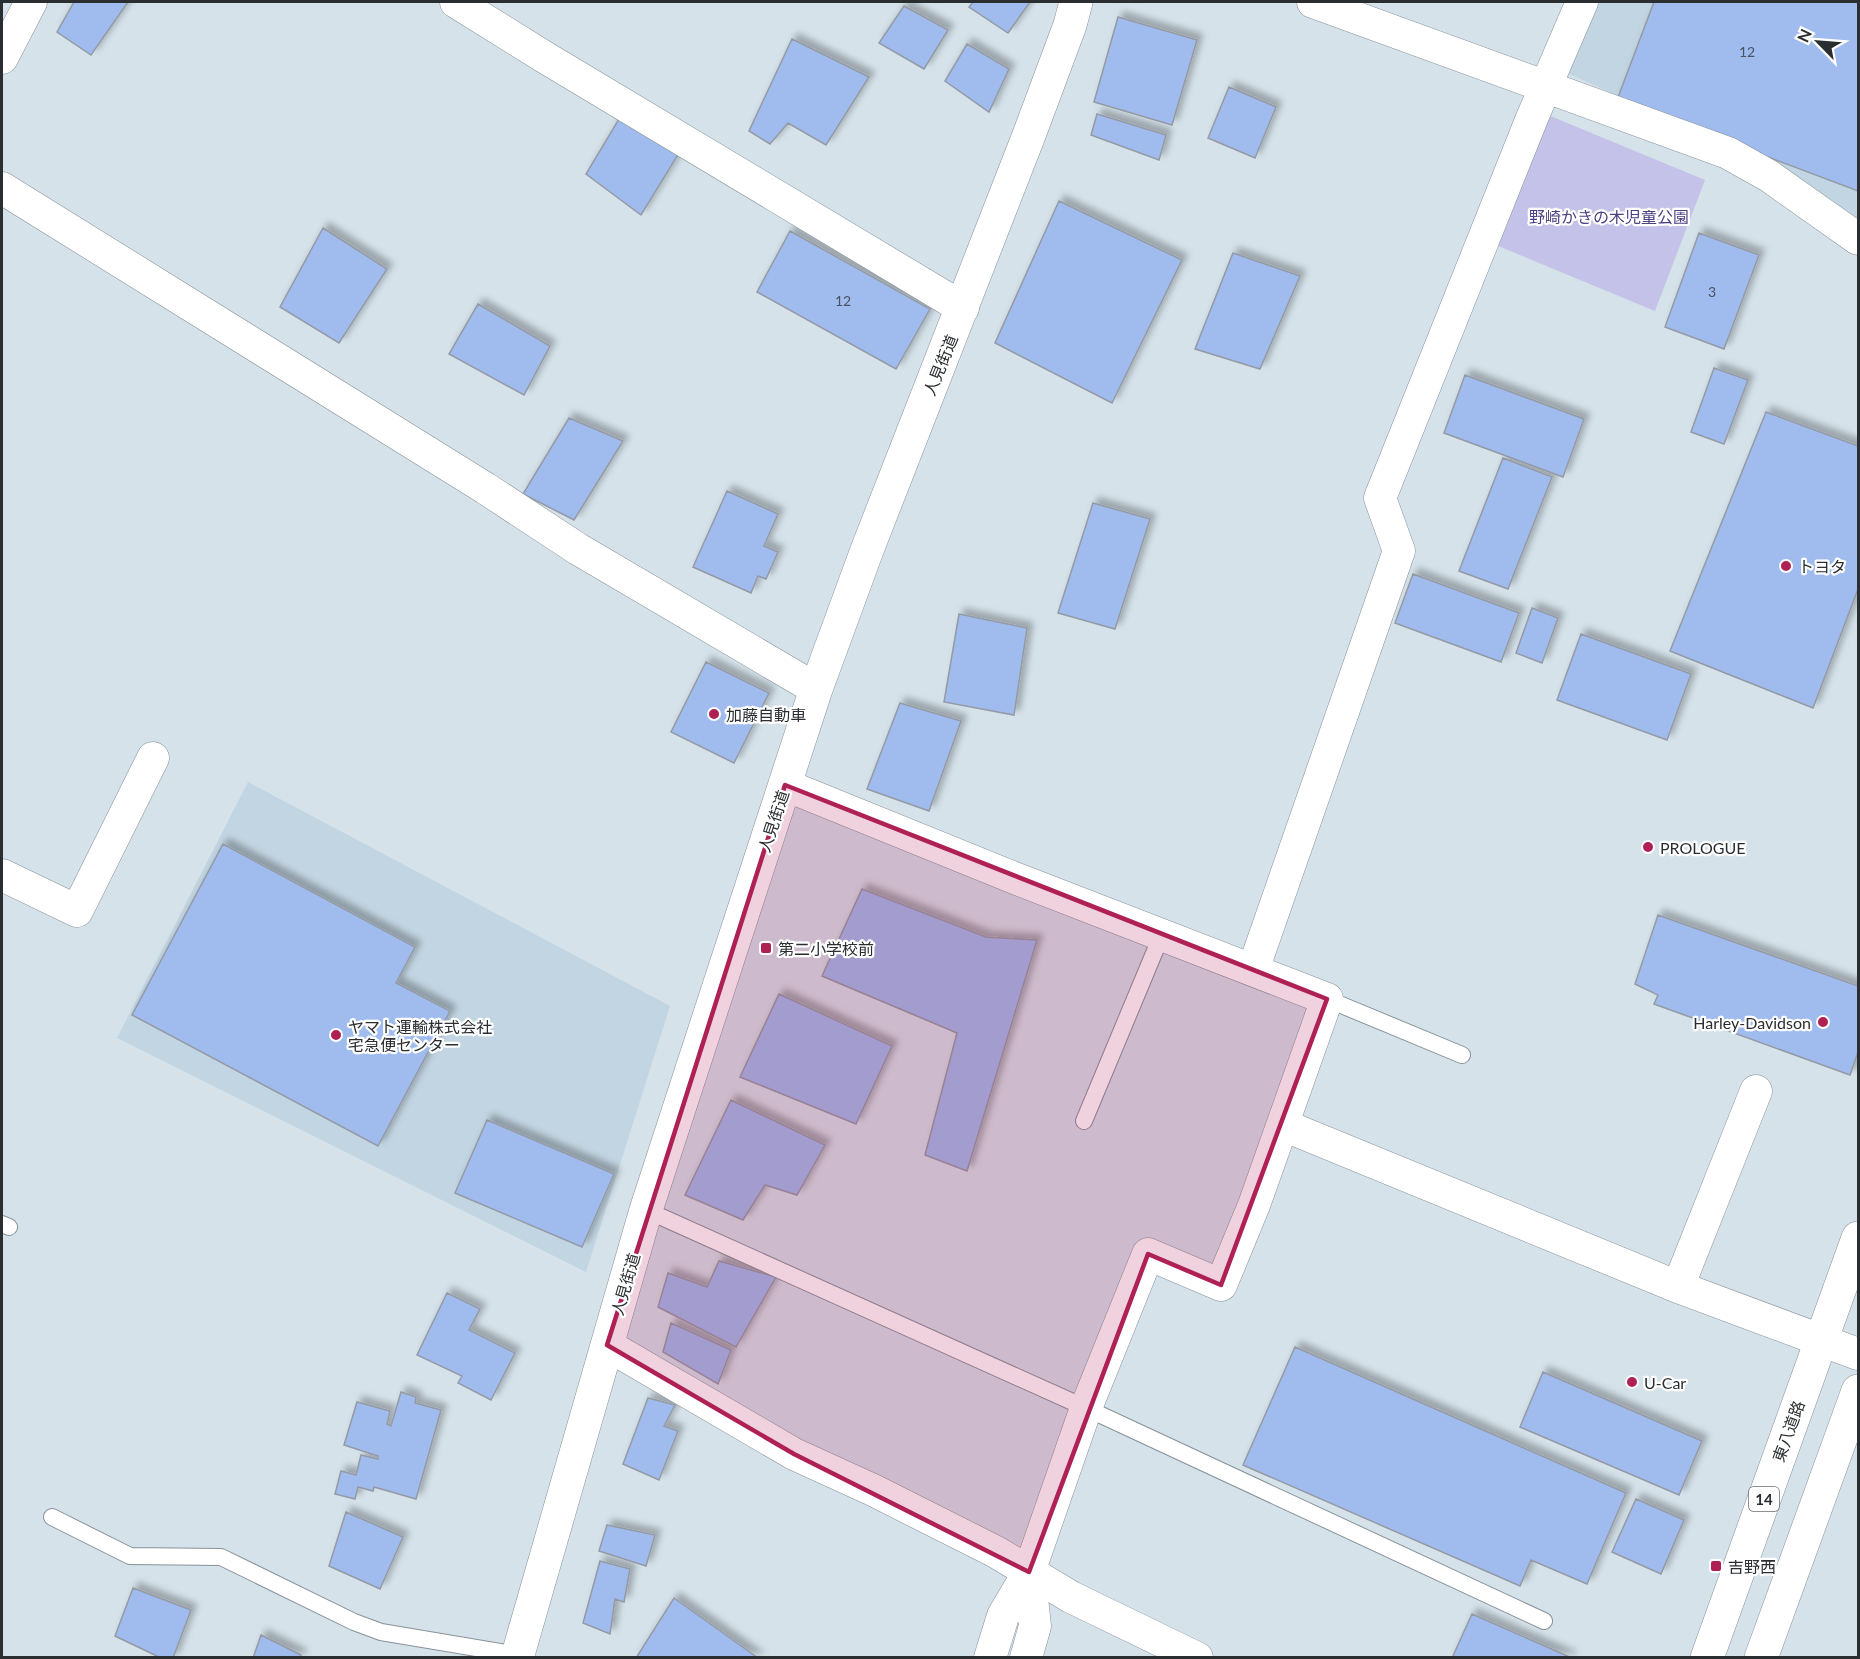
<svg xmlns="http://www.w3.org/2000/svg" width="1860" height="1659" font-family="Lato,'Noto Sans JP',sans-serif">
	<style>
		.built { fill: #c2d5e2 }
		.green { fill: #c4c2e8 }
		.building { fill: #a0bcee; stroke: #949aa5; stroke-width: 1.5; filter: url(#shadow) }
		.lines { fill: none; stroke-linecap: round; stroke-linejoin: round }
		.lane-casing { stroke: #879299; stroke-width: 18 }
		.street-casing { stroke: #879299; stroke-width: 33 }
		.secondary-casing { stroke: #879299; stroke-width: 34 }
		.primary-casing { stroke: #879299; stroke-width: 34 }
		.lane { stroke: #fff; stroke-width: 16 }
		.street { stroke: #fff; stroke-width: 32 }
		.secondary { stroke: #fff; stroke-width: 33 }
		.primary { stroke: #fff; stroke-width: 33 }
		.marked { fill: #af2054; fill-opacity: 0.2; stroke: #af2054; stroke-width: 4.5; stroke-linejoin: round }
		.poi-dot { fill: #af2054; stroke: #fff; stroke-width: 2 }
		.labels { text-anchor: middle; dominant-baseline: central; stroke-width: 4.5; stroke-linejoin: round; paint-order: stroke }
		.number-label { font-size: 14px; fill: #485260 }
		.shield { fill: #fff; stroke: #6a6d6f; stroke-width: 1.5 }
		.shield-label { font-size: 15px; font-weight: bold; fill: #2a2e31 }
		.park-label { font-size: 16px; fill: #4b4183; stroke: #fff }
		.street-label { font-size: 16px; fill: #2a2e31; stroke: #fff }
		.poi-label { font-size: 16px; fill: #2a2e31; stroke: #fff; text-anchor: start }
	</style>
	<defs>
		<filter id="shadow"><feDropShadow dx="5.5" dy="-5.5" stdDeviation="3" flood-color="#0004"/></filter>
	</defs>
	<rect width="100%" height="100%" fill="#d5e2ea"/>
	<!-- built -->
	<path class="built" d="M 1596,2 L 1858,2 L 1858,219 L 1783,170 L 1565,72 Z
		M 248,782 L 670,1006 L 586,1272 L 117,1038 Z"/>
	<!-- green -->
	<path class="green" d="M 1543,113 L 1705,180 L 1655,311 L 1491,243 Z"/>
	<!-- building -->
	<path class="building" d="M 74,2 L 128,2 L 91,55 L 57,32 Z
		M 973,2 L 1030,2 L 1008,33 L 969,7 Z
		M 1654,2 L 1858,2 L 1858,191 L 1617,100 Z
		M 904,6 L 948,30 L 924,69 L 879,43 Z
		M 1118,17 L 1197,40 L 1172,125 L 1094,102 Z
		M 792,39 L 869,77 L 826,145 L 788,123 L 770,144 L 749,131 Z
		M 967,44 L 1009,69 L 989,112 L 945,81 Z
		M 1229,87 L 1276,107 L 1255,158 L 1208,138 Z
		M 1097,114 L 1166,135 L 1159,160 L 1091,135 Z
		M 619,119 L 679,153 L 641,215 L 586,174 Z
		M 1059,201 L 1182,260 L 1112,403 L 995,343 Z
		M 323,228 L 387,269 L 339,343 L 280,307 Z
		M 790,231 L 930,309 L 896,369 L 757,292 Z
		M 1699,233 L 1759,255 L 1724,349 L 1665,327 Z
		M 1233,253 L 1300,276 L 1260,369 L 1195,349 Z
		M 478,304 L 550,346 L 524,395 L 449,354 Z
		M 1714,368 L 1748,380 L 1724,444 L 1691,432 Z
		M 1465,375 L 1584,419 L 1563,477 L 1444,433 Z
		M 1766,412 L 1858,446 L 1858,589 L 1813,708 L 1670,651 Z
		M 569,418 L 623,441 L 574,520 L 523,494 Z
		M 1503,458 L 1552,477 L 1508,589 L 1459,571 Z
		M 727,491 L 778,514 L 764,546 L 778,552 L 766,579 L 758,576 L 751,593 L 693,567 Z
		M 1093,503 L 1150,519 L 1115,629 L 1058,613 Z
		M 1413,574 L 1519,613 L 1501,662 L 1395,623 Z
		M 1532,608 L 1558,618 L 1542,663 L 1516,653 Z
		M 959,614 L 1027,628 L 1014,715 L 944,702 Z
		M 1581,634 L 1691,674 L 1667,740 L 1557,700 Z
		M 706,662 L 769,693 L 734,763 L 671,732 Z
		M 900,703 L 961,721 L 929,811 L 867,789 Z
		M 223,844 L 415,947 L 396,983 L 450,1011 L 378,1146 L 132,1015 Z
		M 862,889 L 986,937 L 1037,940 L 967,1171 L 925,1155 L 957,1033 L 822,976 Z
		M 1658,915 L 1858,986 L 1858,1052 L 1850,1075 L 1654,1004 L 1658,995 L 1635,984 Z
		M 779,994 L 892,1046 L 856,1124 L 740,1077 Z
		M 731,1100 L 825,1145 L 797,1195 L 765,1185 L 743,1220 L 685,1195 Z
		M 487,1120 L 614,1174 L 582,1247 L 455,1193 Z
		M 719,1261 L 776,1277 L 736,1347 L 658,1307 L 668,1273 L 707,1287 Z
		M 447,1293 L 480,1309 L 469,1330 L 515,1353 L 491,1400 L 458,1383 L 462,1376 L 417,1355 Z
		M 671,1323 L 731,1350 L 718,1384 L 663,1352 Z
		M 1295,1347 L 1626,1493 L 1587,1584 L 1531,1560 L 1520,1586 L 1243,1465 Z
		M 1543,1372 L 1702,1441 L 1679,1495 L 1520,1427 Z
		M 401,1392 L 416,1397 L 415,1403 L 441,1410 L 416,1499 L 374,1487 L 373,1491 L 358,1487 L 355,1499 L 335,1494 L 341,1471 L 356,1475 L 361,1455 L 378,1459 L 378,1456 L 344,1445 L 357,1402 L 390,1411 L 387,1424 L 391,1426 Z
		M 648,1398 L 675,1405 L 664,1426 L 678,1431 L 659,1480 L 623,1464 Z
		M 1636,1499 L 1684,1520 L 1661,1574 L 1612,1552 Z
		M 346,1512 L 403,1537 L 380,1589 L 329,1566 Z
		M 607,1525 L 655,1535 L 646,1566 L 599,1551 Z
		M 600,1561 L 630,1569 L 624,1602 L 615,1599 L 610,1634 L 583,1623 Z
		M 133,1588 L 191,1610 L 173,1658 L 161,1658 L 115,1636 Z
		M 674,1598 L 758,1658 L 636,1658 Z
		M 1472,1614 L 1572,1658 L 1452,1658 Z
		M 261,1635 L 301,1655 L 300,1658 L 253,1658 Z"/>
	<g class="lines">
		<!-- lane casing -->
		<g class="lane-casing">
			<path id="lane" d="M 1327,999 L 1462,1055
				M 1084,1121 L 1162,934
				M 646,1210 L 1086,1408 L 1544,1621
				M 2,1224 L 9,1227
				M 52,1517 L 130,1556 L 221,1557 L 354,1622 L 381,1632 L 518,1655"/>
		</g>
		<!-- street casing -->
		<g class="street-casing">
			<path id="street" d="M 456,2 L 546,58 L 963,308
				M 1313,2 L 1728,153 L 1769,176 L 1858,239
				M 2,58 L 31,2
				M 2,188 L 485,488 L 578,549 L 816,689
				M 785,785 L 1012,877 L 1327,999 L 1254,1205 L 1221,1285 L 1148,1254 L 1086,1408 L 1029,1572 L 1003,1616 L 990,1658
				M 2,875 L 77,911 L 153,758
				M 1253,970 L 1399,551 L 1380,498 L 1532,118 L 1582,2
				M 1283,1125 L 1678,1287 L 1858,1354
				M 1678,1287 L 1756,1091
				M 607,1345 L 794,1454 L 873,1490 L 996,1552 L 1071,1597 L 1197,1658
				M 1026,1658 L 1035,1626 L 1029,1572"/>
		</g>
		<!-- secondary casing -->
		<g class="secondary-casing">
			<path id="secondary" d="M 517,1658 L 646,1210 L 816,689 L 867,550 L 1029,135 L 1070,25 L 1076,2"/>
		</g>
		<!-- primary casing -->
		<g class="primary-casing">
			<path id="primary" d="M 1707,1658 L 1858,1238
				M 1761,1658 L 1858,1391"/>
		</g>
		<!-- lane -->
		<use href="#lane" class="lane"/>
		<!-- street -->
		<use href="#street" class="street"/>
		<!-- secondary -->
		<use href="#secondary" class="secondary"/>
		<!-- primary -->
		<use href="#primary" class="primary"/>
	</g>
	<!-- marked area -->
	<path class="marked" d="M 785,785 L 1327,999 L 1221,1285 L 1148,1254 L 1029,1572 L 794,1454 L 607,1345 Z"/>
	<!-- markers -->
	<g class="poi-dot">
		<circle cx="1786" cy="566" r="6"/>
		<circle cx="714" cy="714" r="6"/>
		<circle cx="1648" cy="847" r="6"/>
		<rect x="760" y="942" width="12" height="12" rx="3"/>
		<circle cx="1823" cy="1022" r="6"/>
		<circle cx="336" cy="1035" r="6"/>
		<circle cx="1632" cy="1382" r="6"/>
		<rect x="1710" y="1560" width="12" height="12" rx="3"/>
	</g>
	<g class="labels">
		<!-- number labels -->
		<g class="number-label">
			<text x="1747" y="51">12</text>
			<text x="1712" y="291">3</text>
			<text x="843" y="300">12</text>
		</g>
		<!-- shield labels -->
		<rect class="shield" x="1749" y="1487" width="30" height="24" rx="4.5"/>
		<g class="shield-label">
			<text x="1764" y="1499">14</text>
		</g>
		<!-- park labels -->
		<g class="park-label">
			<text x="1609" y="216">野崎かきの木児童公園</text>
		</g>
		<!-- street labels -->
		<g class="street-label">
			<text transform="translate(940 365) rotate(-68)">人見街道</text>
			<text transform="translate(773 821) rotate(-72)">人見街道</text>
			<text transform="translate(625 1284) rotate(-74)">人見街道</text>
			<text transform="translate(1788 1431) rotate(-70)">東八道路</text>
		</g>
		<!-- poi labels -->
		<g class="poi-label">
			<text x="1798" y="566">トヨタ</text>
			<text x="726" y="714">加藤自動車</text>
			<text x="1660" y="847">PROLOGUE</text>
			<text x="778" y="948">第二小学校前</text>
			<text x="1811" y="1022" text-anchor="end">Harley-Davidson</text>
			<text x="348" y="1026">ヤマト運輸株式会社<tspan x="348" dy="18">宅急便センター</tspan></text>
			<text x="1644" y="1382">U-Car</text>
			<text x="1728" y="1566">吉野西</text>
		</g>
	</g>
	<!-- border -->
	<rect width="1860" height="1659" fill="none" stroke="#2a2e31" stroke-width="6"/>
	<!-- north arrow -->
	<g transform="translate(1818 42) rotate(295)" stroke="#ffffff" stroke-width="4.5" paint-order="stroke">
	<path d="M0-4.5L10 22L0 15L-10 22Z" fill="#2a2e31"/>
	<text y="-9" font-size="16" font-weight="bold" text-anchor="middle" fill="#2a2e31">N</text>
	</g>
</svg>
